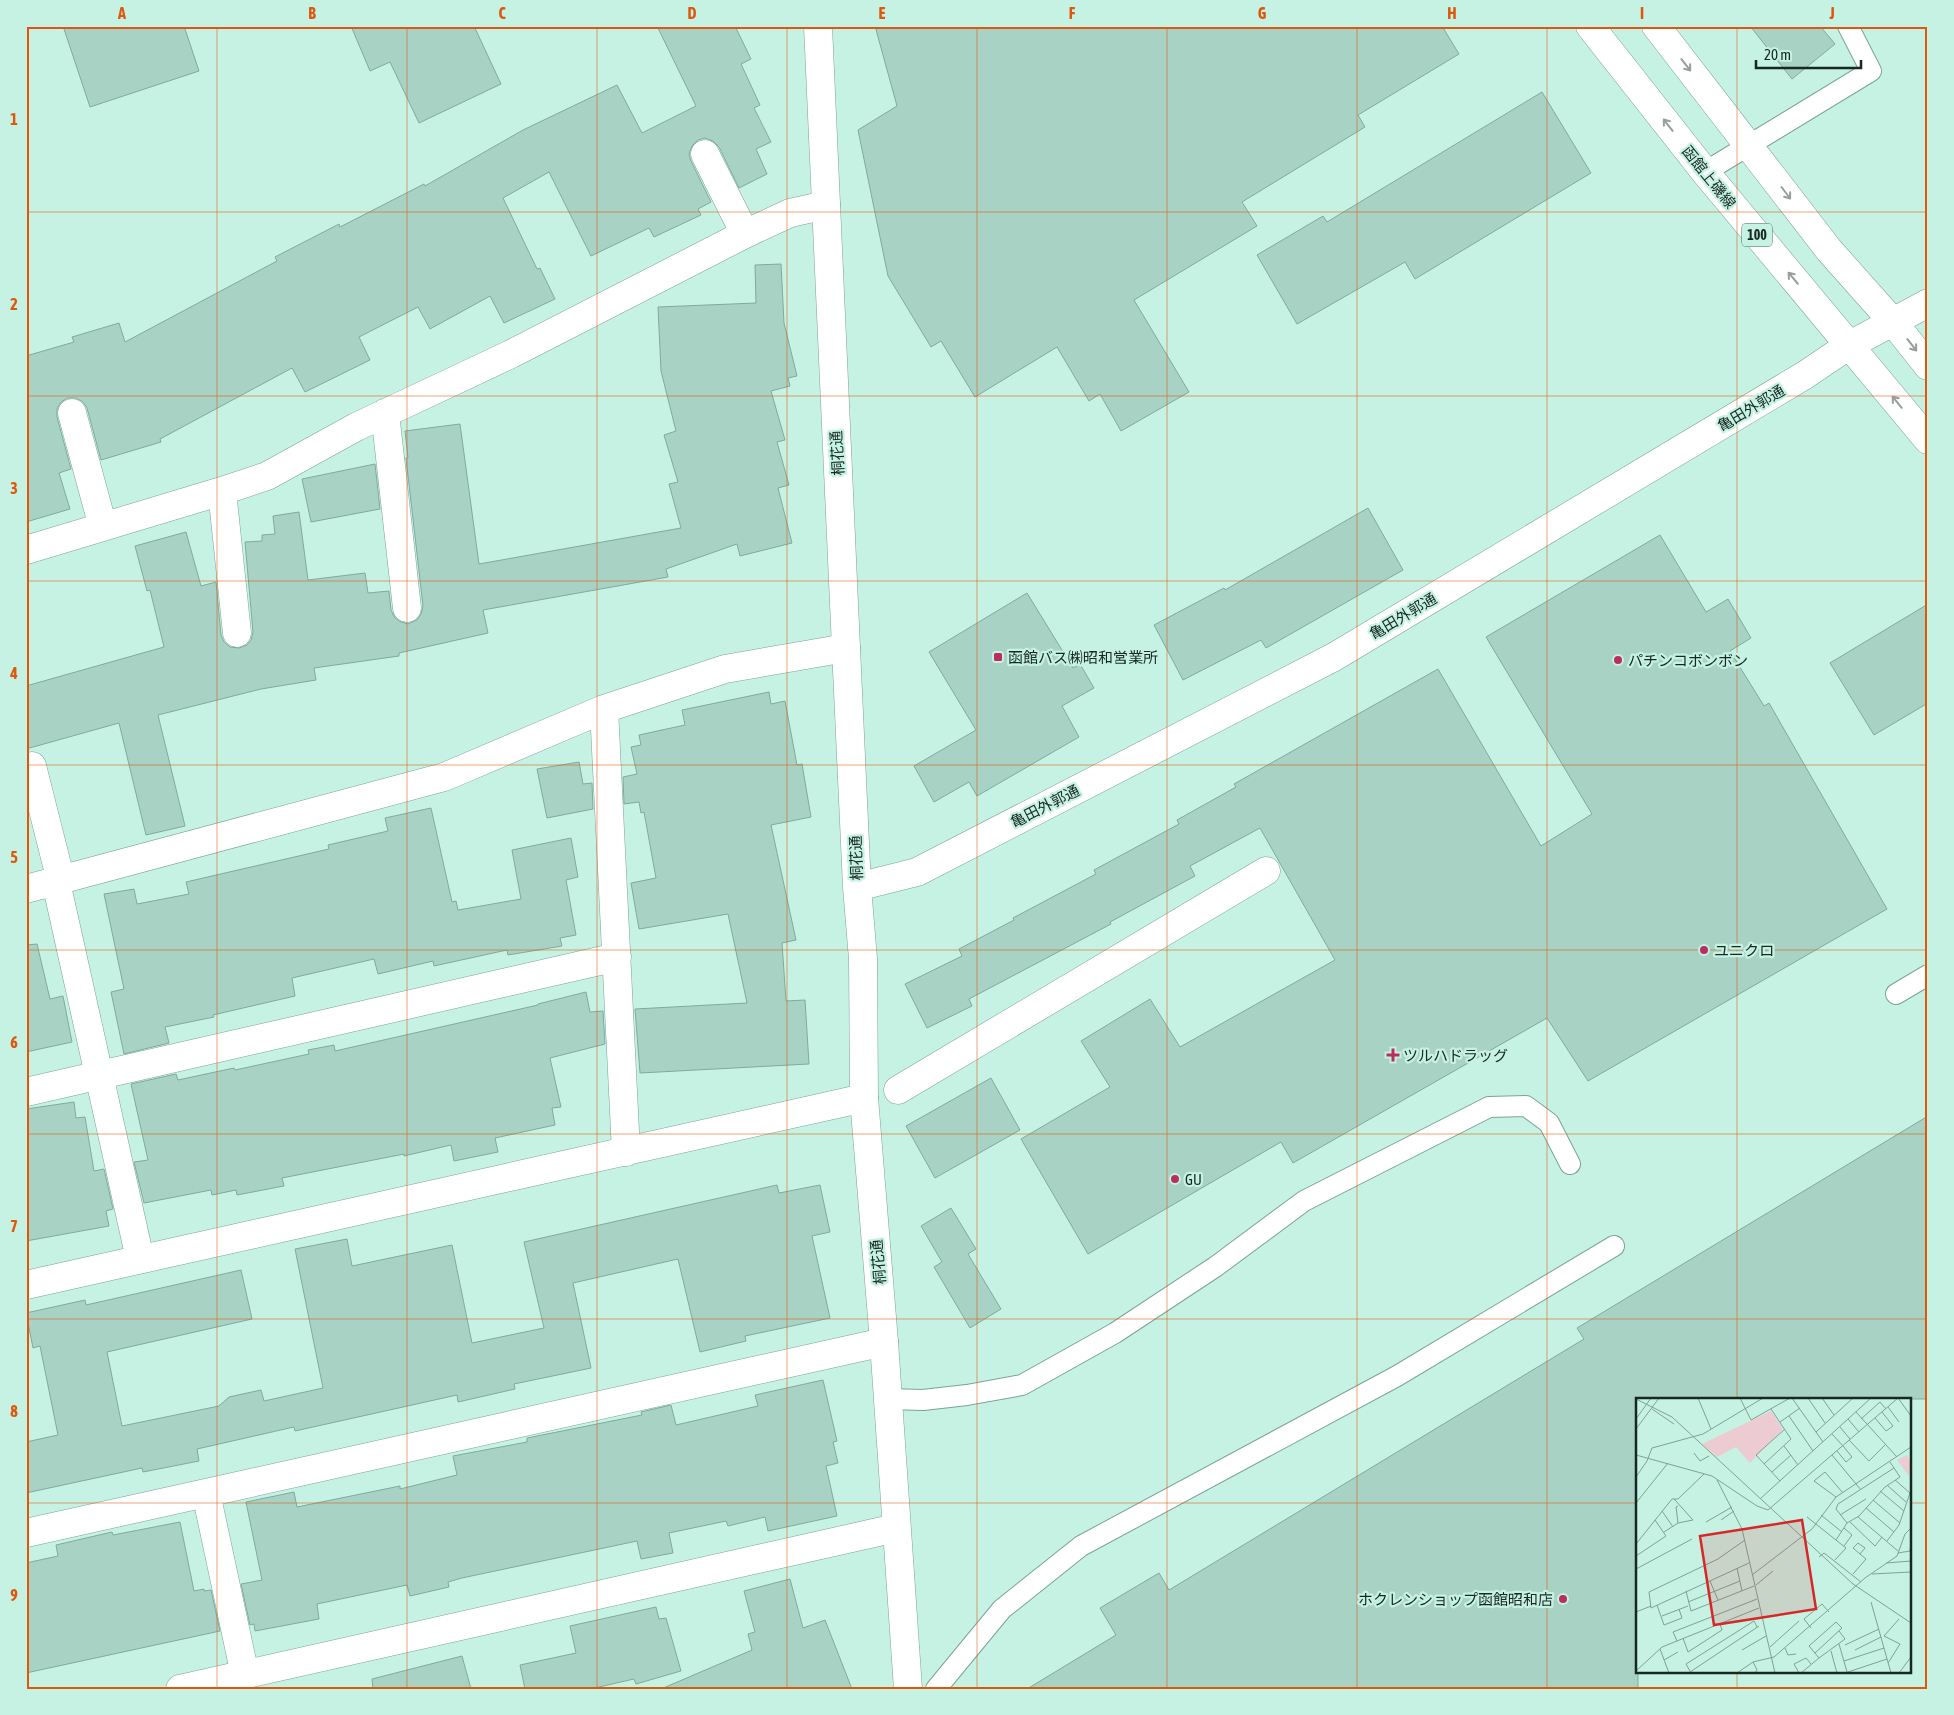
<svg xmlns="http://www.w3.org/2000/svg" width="1954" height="1715" font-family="'Asap Condensed','Noto Sans JP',sans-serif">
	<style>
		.building { fill: #a7d2c4; stroke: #81aa9d }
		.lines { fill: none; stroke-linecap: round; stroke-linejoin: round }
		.lane-casing { stroke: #7aa496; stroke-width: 22 }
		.street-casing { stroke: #7aa496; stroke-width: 29 }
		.secondary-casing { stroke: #7aa496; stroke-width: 29 }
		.primary-casing { stroke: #7aa496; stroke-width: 29 }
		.lane { stroke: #fff; stroke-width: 20 }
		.street { stroke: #fff; stroke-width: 28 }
		.secondary { stroke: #fff; stroke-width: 28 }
		.primary { stroke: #fff; stroke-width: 28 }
		.oneway { stroke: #979e9c }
		.grid { fill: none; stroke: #de570d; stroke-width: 1; stroke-opacity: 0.55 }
		.poi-dot { fill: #bb2d5f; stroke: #c6f2e3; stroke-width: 2 }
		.labels { text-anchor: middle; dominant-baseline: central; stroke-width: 4.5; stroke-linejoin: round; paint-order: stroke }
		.shield { fill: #c6f2e3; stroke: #4c655c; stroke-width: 1 }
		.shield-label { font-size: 14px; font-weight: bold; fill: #172822 }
		.street-label { font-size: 15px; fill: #172822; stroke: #c6f2e3 }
		.poi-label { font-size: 15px; fill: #172822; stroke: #c6f2e3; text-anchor: start }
		.inset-road { fill: none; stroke: #80a196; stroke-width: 1 }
		.view { fill: #d62828; fill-opacity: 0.15; stroke: #d62828; stroke-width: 2.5 }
		.inset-edge { fill: none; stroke: #172822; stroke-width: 2.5 }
		.neatline { fill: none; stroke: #de570d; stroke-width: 2 }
		.grid-label { font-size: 16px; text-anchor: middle; font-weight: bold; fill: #de570d }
	</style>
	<rect width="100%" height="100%" fill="#c6f2e3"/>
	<!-- building -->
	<path class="building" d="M 63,26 L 184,26 L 199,71 L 90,107 Z
		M 351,26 L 474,26 L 501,84 L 419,123 L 390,62 L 370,71 Z
		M 657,26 L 735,26 L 751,59 L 741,64 L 760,105 L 754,108 L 771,142 L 756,149 L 767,174 L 739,188 L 719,147 L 713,141 L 705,138 L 698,140 L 692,146 L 689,154 L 691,161 L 711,202 L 698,209 L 701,215 L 654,237 L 649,228 L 591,256 L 549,172 L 503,198 L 537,269 L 540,268 L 555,299 L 504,323 L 490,296 L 430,329 L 418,307 L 359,337 L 370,360 L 305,392 L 292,368 L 160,439 L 161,442 L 101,460 L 87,408 L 83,402 L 76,398 L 67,398 L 61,402 L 57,409 L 57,417 L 71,469 L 59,473 L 70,509 L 26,522 L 26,356 L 74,342 L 72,337 L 119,323 L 125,342 L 277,261 L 275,257 L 339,224 L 340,227 L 424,184 L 425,186 L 523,130 L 617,85 L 642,133 L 696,106 Z
		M 875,26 L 1442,26 L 1459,54 L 1358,115 L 1365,127 L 1242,202 L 1257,226 L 1134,300 L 1189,392 L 1121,431 L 1100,394 L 1089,401 L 1057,347 L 975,397 L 941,341 L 931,347 L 888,276 L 858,130 L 897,106 Z
		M 1750,26 L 1820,26 L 1835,44 L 1792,79 Z
		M 1542,92 L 1591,173 L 1415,279 L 1405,262 L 1297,324 L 1257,255 L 1323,216 L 1327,222 Z
		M 781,264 L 784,323 L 797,376 L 788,378 L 790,386 L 771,391 L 785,440 L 777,442 L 789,485 L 778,488 L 792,543 L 740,556 L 737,544 L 666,569 L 668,577 L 483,610 L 488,633 L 399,653 L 399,656 L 314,668 L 316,680 L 261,689 L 158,715 L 185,826 L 146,835 L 119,723 L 26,749 L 26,686 L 164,647 L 150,590 L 147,591 L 135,546 L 186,532 L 201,586 L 216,582 L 221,635 L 224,642 L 230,647 L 239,648 L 247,645 L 251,640 L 253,632 L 245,542 L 262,541 L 262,535 L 275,534 L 273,516 L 299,512 L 308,580 L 365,573 L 368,593 L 389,591 L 391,610 L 395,618 L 401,622 L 408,624 L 417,620 L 421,614 L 423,606 L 406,458 L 408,458 L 405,431 L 460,424 L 479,564 L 681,528 L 669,484 L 678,482 L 664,435 L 676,431 L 661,371 L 658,307 L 756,303 L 755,265 Z
		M 375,464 L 380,509 L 311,522 L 302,479 Z
		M 1368,508 L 1403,570 L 1266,648 L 1261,640 L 1183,680 L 1154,625 L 1224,588 L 1225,590 Z
		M 1660,535 L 1706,612 L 1728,599 L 1751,638 L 1730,651 L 1764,706 L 1769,703 L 1887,909 L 1588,1081 L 1547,1018 L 1293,1163 L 1281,1142 L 1088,1254 L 1021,1139 L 1110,1087 L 1081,1041 L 1150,999 L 1180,1047 L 1335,960 L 1260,828 L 1190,866 L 1195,876 L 1110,922 L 1111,924 L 969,999 L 972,1006 L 927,1028 L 905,984 L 962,956 L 959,949 L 1014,920 L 1013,918 L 1096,874 L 1094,870 L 1179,824 L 1177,820 L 1236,787 L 1234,784 L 1438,669 L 1541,846 L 1592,814 L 1486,637 Z
		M 1027,593 L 1073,668 L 1080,664 L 1094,688 L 1062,706 L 1079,737 L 977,796 L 969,782 L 934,802 L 914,766 L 976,730 L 929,652 Z
		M 1928,604 L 1928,703 L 1874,735 L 1830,663 Z
		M 769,692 L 771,704 L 785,701 L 797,765 L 802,764 L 811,817 L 771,825 L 796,940 L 782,943 L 786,1001 L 805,1000 L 809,1064 L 640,1073 L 635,1009 L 747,1003 L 728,914 L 639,929 L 631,883 L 656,878 L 644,812 L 641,813 L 639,802 L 624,804 L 623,777 L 637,774 L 631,747 L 641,745 L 639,735 L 685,725 L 682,710 Z
		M 579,762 L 583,784 L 592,783 L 593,809 L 547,818 L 537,769 Z
		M 431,808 L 452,902 L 456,901 L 458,910 L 521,899 L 512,850 L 571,838 L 578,877 L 566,880 L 576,935 L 560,938 L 562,946 L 508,955 L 507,950 L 434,966 L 433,961 L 378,974 L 374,959 L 292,978 L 295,996 L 213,1015 L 214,1017 L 165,1027 L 169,1043 L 124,1054 L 111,992 L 124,989 L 104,894 L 134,889 L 137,904 L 189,894 L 186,882 L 329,849 L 328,845 L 388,831 L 385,818 Z
		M 37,944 L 50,999 L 63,996 L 72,1042 L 26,1052 L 26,945 Z
		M 586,992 L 590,1012 L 603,1011 L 605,1044 L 550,1058 L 561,1107 L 552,1108 L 555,1125 L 495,1138 L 498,1152 L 454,1161 L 451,1145 L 404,1156 L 404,1154 L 282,1178 L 284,1186 L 237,1195 L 236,1190 L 212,1195 L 211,1190 L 144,1203 L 134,1162 L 148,1160 L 131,1084 L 176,1074 L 178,1080 L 234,1068 L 235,1070 L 309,1054 L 308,1050 L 334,1045 L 335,1051 L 538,1005 L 538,1004 Z
		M 991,1078 L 1020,1130 L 935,1178 L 906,1126 Z
		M 74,1102 L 76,1118 L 85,1117 L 94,1171 L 104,1169 L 113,1209 L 106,1211 L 109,1226 L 26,1241 L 26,1109 Z
		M 1928,1116 L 1928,1399 L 1638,1399 L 1638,1689 L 1027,1689 L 1116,1635 L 1100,1608 L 1159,1573 L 1169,1590 L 1584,1339 L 1577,1328 Z
		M 777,1185 L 779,1193 L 820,1185 L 830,1232 L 812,1236 L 830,1318 L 745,1336 L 746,1341 L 700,1352 L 678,1259 L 573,1283 L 591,1368 L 514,1384 L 515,1389 L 458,1402 L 457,1395 L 295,1431 L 294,1427 L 197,1449 L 199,1461 L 143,1472 L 142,1468 L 26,1493 L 26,1442 L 58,1435 L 40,1346 L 33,1348 L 26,1313 L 85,1300 L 86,1305 L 241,1270 L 252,1319 L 107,1352 L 122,1426 L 219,1406 L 229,1397 L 261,1390 L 264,1401 L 323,1388 L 295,1249 L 347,1239 L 352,1266 L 452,1245 L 472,1343 L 544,1328 L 524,1242 Z
		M 951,1208 L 976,1249 L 968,1254 L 1001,1309 L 970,1328 L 934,1267 L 942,1262 L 921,1226 Z
		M 823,1380 L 837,1441 L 833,1442 L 838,1463 L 826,1466 L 837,1516 L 768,1531 L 765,1517 L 728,1526 L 726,1521 L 669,1533 L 673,1553 L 641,1559 L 637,1541 L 462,1578 L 448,1582 L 449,1587 L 410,1596 L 407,1585 L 317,1604 L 319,1619 L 255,1631 L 254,1624 L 250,1625 L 241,1584 L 262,1580 L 246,1502 L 294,1492 L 297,1507 L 400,1486 L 400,1489 L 457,1475 L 453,1456 L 527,1442 L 527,1438 L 642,1415 L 641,1412 L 671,1405 L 676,1425 L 758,1406 L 755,1395 Z
		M 180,1522 L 194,1591 L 204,1589 L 204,1591 L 211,1590 L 220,1631 L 26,1673 L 26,1563 L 58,1556 L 56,1545 L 112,1532 L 113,1535 Z
		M 790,1579 L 803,1628 L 825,1620 L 852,1689 L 661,1689 L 752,1650 L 748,1634 L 755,1632 L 744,1591 Z
		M 656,1607 L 659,1619 L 666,1618 L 681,1671 L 636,1684 L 634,1679 L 590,1689 L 525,1689 L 520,1665 L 576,1653 L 570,1626 Z
		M 462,1656 L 471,1689 L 373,1689 L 372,1679 Z"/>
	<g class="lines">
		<!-- lane casing -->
		<g class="lane-casing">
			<path id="lane" d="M 1705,172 L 1871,71 L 1848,26
				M 1896,994 L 1928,975
				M 888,1399 L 923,1400 L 967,1395 L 1022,1385 L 1115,1333 L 1215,1267 L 1304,1201 L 1489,1107 L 1526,1106 L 1549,1123 L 1570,1164
				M 936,1689 L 1002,1609 L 1081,1546 L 1397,1376 L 1614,1246"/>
		</g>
		<!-- street casing -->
		<g class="street-casing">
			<path id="street" d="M 705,154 L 745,234
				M 72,413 L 103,527
				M 385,413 L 407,608
				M 222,491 L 237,633
				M 26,550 L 222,491 L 267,476 L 356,427 L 511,354 L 745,234 L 790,213 L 826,205
				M 604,709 L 626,1152
				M 32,766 L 61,881
				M 56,882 L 140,1259
				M 26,889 L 444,777 L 604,709 L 725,669 L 846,648
				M 898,1090 L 1266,871
				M 26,1092 L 617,957
				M 26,1285 L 864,1098
				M 206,1493 L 245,1675
				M 26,1533 L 884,1342
				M 180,1689 L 896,1528"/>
		</g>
		<!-- secondary casing -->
		<g class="secondary-casing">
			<path id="secondary" d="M 818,26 L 846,648 L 857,887 L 863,959 L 864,1098 L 884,1342 L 908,1689
				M 857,887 L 917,872 L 1334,657 L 1805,375 L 1848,346 L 1928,303"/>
		</g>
		<!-- primary casing -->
		<g class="primary-casing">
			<path id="primary" d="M 1590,26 L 1705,172 L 1928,440
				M 1656,26 L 1829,250 L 1893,322 L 1928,366"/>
		</g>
		<!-- lane -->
		<use href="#lane" class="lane"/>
		<!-- street -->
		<use href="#street" class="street"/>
		<!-- secondary -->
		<use href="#secondary" class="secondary"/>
		<!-- primary -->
		<use href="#primary" class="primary"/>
	</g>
	<!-- one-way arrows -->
	<defs><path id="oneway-shaft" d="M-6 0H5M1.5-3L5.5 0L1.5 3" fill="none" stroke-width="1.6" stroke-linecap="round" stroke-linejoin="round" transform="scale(1.25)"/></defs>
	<g class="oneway">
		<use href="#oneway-shaft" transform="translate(1686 65) rotate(52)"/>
		<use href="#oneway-shaft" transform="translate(1668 125) rotate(-128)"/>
		<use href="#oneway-shaft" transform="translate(1786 193) rotate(53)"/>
		<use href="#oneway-shaft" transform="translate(1793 278) rotate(-130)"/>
		<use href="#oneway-shaft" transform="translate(1912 345) rotate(52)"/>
		<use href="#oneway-shaft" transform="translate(1897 402) rotate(-129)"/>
	</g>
	<!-- grid -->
	<path class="grid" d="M 217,26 L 217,1689M 407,26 L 407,1689M 597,26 L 597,1689M 787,26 L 787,1689M 977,26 L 977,1689M 1167,26 L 1167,1689M 1357,26 L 1357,1689M 1547,26 L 1547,1689M 1737,26 L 1737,1399M 26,212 L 1928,212M 26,396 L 1928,396M 26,581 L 1928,581M 26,765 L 1928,765M 26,950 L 1928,950M 26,1134 L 1928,1134M 26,1319 L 1928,1319M 26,1503 L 1638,1503M 1910,1503 L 1928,1503M 1737,1671 L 1737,1689"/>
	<!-- markers -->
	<g class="poi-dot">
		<rect x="993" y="652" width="10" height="10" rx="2.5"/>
		<circle cx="1618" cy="660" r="5"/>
		<circle cx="1704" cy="950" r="5"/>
		<path d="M1390.5 1047.5h5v5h5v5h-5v5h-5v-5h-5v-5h5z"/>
		<circle cx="1175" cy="1179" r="5"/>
		<circle cx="1563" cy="1599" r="5"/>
	</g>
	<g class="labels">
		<!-- shield labels -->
		<rect class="shield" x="1742" y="223.5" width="30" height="23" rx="4"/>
		<g class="shield-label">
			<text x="1757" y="235">100</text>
		</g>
		<!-- street labels -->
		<g class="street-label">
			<text transform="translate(1709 177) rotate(51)">函館上磯線</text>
			<text transform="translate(1751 408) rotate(-31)">亀田外郭通</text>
			<text transform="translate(837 453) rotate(-93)">桐花通</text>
			<text transform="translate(1403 616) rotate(-31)">亀田外郭通</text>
			<text transform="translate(1045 806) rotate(-27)">亀田外郭通</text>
			<text transform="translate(856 858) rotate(-92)">桐花通</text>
			<text transform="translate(878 1262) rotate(-95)">桐花通</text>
		</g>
		<!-- poi labels -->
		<g class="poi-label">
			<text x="1008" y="657">函館バス㈱昭和営業所</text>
			<text x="1628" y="660">パチンコボンボン</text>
			<text x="1714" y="950">ユニクロ</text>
			<text x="1403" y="1055">ツルハドラッグ</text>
			<text x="1185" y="1179">GU</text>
			<text x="1553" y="1599" text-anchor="end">ホクレンショップ函館昭和店</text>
		</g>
	</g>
	<!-- overview -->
	<g transform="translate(1636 1398)">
		<rect width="275" height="275" fill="#c6f2e3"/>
		<path d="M 135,13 L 147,31 L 114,65 L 100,49 L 81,59 L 66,46 ZM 271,57 L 275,65 L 273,78 L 261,62 Z" fill="#ecccd2"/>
		<path class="inset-road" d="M 62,0 L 75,31M 104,0 L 115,22 L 154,0M 156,0 L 187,44M 172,0 L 189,25M 186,0 L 198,17M 262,0 L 275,18M 0,1 L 36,19 L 217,186 L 275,225M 252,9 L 263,24M 16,11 L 38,26M 220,14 L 261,59M 153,18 L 177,53M 239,20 L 250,33 L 257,28 L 246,14M 0,21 L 15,0M 212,21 L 223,34M 225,21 L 244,4 L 250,11M 144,24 L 164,10M 204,29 L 214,41M 0,31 L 23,0M 180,34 L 217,0M 196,36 L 207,48M 213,42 L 233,63 L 249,47M 148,48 L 162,67M 201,53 L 210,64 L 216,59 L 207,48M 58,55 L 64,63 L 73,58M 0,57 L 76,78 L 121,108 L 132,112 L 262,0M 196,57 L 225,92M 128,66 L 155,41 L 135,11M 136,74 L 155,57M 0,79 L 11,63 L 16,50 L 67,36 L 127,0M 81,82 L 106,131 L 139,275M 144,83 L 120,57 L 149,31M 251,87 L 270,104M 244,93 L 268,113M 200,99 L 178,83 L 189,74 L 207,95M 124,101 L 235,0M 237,102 L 264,125M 0,105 L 32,65M 230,110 L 258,134M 26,113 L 37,129M 185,117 L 206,134M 204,117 L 230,101M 171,119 L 210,150 L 199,162M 222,119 L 262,153M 85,122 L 98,113M 70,124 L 96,109M 214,124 L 239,148 L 246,139M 42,125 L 40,109 L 42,108M 211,125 L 200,111 L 202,106 L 258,70M 28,134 L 42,125 L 57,122 L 38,101M 109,142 L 82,161 L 13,194 L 15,210 L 113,165M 200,142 L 211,125 L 223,118 L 249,89 L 264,79 L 254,64M 251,143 L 263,127 L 274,95 L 259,82M 0,146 L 36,101 L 42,101 L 68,76M 208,148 L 216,137 L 208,130M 262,155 L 274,153 L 275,145M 0,158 L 30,138 L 19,122M 183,159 L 188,155 L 225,184M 250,165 L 275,163M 101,170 L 106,193M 0,171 L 56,141M 217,176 L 230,161 L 224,156 L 229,150 L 222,145 L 217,150 L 224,156M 236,176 L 275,174M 116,177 L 176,131 L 200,99 L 275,49M 74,183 L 82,202M 120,187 L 137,173M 50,193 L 55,213 L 118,188M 52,204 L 104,183M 235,204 L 255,275M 21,207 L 28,227 L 46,220 L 43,211M 0,214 L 15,208M 26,218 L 52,208M 175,230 L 168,221 L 186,206 L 193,214M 248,238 L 264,246 L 252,265M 248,238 L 263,221M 47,240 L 52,254 L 86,232 L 84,226M 41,243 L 37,234 L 121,201M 203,246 L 211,274M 209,247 L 243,231M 134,249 L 163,223M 149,250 L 152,257 L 160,256M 24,251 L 33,275M 106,252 L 130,238M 219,252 L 245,239M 195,253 L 201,275M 179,255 L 206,230 L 200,224 L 173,248 L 183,260 L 209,241 L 203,233M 28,262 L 42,254M 208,263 L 248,250M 117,264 L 138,259 L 229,180 L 261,158 L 269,136 L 275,130M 0,273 L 26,249 L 123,210M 54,274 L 123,228M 55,275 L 50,266 L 118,223 L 121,229M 101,275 L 117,264 L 121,272 L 119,275M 163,275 L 158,266 L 170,260 L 175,266M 165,275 L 183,260M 209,275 L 251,261M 263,275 L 275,259"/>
		<path class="view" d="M 166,122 L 180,211 L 78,227 L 64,138 Z"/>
		<rect width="275" height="275" class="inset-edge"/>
	</g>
	<!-- border -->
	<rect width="1954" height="1715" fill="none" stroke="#c6f2e3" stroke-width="55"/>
	<!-- scale -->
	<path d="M1756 60v8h105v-8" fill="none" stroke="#172822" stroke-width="2.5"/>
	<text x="1764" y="60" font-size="15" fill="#172822" stroke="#c6f2e3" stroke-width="4" paint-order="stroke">20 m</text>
	<rect x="28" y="28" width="1898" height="1660" class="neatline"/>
	<g class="grid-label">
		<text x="122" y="19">A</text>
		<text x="312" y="19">B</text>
		<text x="502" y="19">C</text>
		<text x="692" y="19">D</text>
		<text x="882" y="19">E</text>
		<text x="1072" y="19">F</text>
		<text x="1262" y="19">G</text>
		<text x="1452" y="19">H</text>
		<text x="1642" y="19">I</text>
		<text x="1832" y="19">J</text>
		<text x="14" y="125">1</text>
		<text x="14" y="310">2</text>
		<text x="14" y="494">3</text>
		<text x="14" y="679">4</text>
		<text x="14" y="863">5</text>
		<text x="14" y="1048">6</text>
		<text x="14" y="1232">7</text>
		<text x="14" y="1417">8</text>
		<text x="14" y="1601">9</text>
	</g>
</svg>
